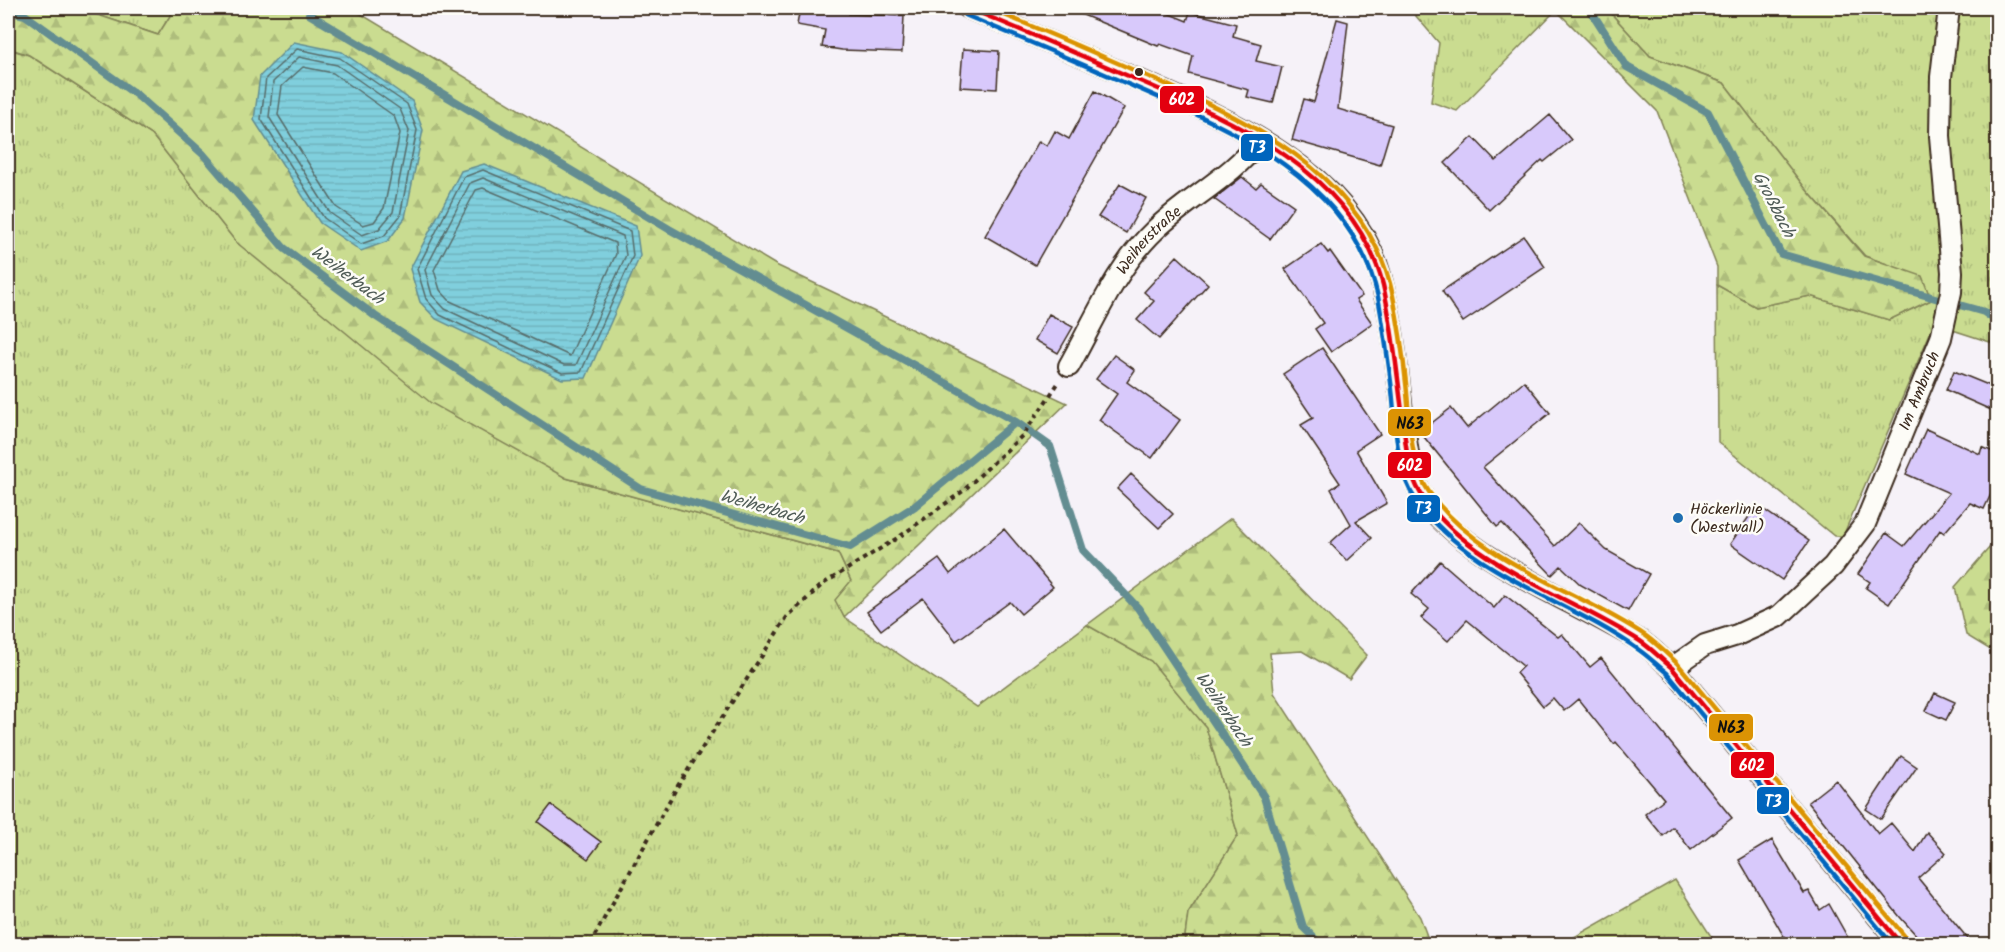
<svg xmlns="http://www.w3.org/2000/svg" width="2005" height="952" font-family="Kalam,sans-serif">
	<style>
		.grass { fill: url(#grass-tufts); stroke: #828357; stroke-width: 1.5 }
		.forest { fill: url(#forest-firs); stroke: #828357; stroke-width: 1.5 }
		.water { fill: url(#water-rules); stroke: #648d91; stroke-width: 1.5 }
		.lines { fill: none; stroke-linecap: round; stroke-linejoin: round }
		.shore { stroke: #576c6a; stroke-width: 1.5 }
		.stream { stroke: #648d91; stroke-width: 8 }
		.building { fill: #d8c9fb; stroke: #3b2a1e; stroke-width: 1.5 }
		.street-casing { stroke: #3b2a1e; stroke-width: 24 }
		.path { stroke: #3b2a1e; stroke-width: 4; stroke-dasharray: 4.5 4.5; stroke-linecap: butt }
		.street { stroke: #fdfcf7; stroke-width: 20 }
		.bus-1-casing { stroke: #fdfcf7; stroke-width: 9 }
		.bus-2-casing { stroke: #fdfcf7; stroke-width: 9 }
		.bus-3-casing { stroke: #fdfcf7; stroke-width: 9 }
		.bus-1 { stroke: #e3000f; stroke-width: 4.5 }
		.bus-2 { stroke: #0065bd; stroke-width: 4.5 }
		.bus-3 { stroke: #db9304; stroke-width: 4.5 }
		.bus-dot { fill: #3b2a1e; stroke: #fdfcf7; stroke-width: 2 }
		.poi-dot { fill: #1f6fb2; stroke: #fdfcf7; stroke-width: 2 }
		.labels { text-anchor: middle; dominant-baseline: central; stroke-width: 5; stroke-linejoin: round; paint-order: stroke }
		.street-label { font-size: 16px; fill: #3b2a1e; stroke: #fdfcf7 }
		.poi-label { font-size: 16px; fill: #3b2a1e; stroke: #fdfcf7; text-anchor: start }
		.water-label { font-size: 18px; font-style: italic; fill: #505c57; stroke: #fdfcf7 }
		.line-badge { stroke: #fdfcf7; stroke-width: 2 }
		.badge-label { font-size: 16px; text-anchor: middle; font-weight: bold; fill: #fff }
		.pale-badge-label { font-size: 16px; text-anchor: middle; font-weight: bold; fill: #111 }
	</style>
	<defs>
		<pattern id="grass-tufts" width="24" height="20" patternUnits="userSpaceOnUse" patternTransform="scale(1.5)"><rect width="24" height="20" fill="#cadc90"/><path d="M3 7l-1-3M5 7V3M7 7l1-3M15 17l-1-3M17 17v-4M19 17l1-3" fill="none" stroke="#aebd7c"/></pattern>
		<pattern id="forest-firs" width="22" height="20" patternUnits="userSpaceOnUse" patternTransform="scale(1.5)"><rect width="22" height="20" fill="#cadc90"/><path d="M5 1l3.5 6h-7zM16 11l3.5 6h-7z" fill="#aebd7c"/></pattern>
		<pattern id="water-rules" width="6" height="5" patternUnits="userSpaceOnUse" patternTransform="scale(1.5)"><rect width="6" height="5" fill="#80cfdd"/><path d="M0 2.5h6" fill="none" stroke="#70b2bd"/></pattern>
	</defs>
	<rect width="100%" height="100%" fill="#f6f2f8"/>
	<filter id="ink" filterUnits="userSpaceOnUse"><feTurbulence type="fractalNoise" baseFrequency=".0167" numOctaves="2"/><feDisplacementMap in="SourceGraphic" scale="12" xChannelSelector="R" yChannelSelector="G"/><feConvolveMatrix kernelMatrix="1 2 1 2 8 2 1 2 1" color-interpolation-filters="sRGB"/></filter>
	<g filter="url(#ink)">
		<!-- grass -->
		<path class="grass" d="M 77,8 L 175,8 L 158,35 Z
			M 1409,8 L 1554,8 L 1555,11 L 1457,111 L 1431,102 L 1439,43 Z
			M 1606,8 L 1997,8 L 1997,347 L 1993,343 L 1934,324 L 1843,536 L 1834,536 L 1718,442 L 1717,285 L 1756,307 L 1810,296 L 1889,320 L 1931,300 L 1922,277 L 1865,256 L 1805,188 L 1724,83 L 1650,56 Z
			M 8,49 L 29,55 L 152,135 L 236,242 L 566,478 L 838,553 L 851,581 L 836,600 L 844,617 L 977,707 L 1087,625 L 1151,661 L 1206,727 L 1238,835 L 1188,913 L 1184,944 L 8,944 Z
			M 1675,880 L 1716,944 L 1562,944 Z"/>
		<!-- forest -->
		<path class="forest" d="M 8,8 L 77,8 L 158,35 L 175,8 L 351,8 L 776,265 L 1067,403 L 844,617 L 835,600 L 851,581 L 838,553 L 566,478 L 431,403 L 236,242 L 152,135 L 29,55 L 8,48 Z
			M 1554,8 L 1606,8 L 1650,56 L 1724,83 L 1805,188 L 1864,256 L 1922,276 L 1931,300 L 1889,320 L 1810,296 L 1756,307 L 1717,285 L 1717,267 L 1657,111 Z
			M 1231,518 L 1367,655 L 1349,679 L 1302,651 L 1270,653 L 1274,693 L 1420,917 L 1430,944 L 1184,944 L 1188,913 L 1238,835 L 1206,727 L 1151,661 L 1087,625 Z
			M 1997,539 L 1997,654 L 1966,635 L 1955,587 Z"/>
		<!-- water -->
		<path class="water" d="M 294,42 L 342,52 L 412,101 L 423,130 L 405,218 L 388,241 L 361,251 L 320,223 L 254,120 L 260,76 Z
			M 484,164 L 636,226 L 640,256 L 586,378 L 562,379 L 436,319 L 420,302 L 410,269 L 461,171 Z"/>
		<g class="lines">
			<!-- shore -->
			<path class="shore" d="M 297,49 L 340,58 L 407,104 L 417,130 L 400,216 L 384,236 L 361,244 L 324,218 L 261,119 L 266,78 Z
				M 299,57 L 337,65 L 400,109 L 409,131 L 393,212 L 379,229 L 362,235 L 330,213 L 269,117 L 273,82 Z
				M 303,67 L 333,73 L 394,116 L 400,133 L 384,208 L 374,222 L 363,225 L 336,207 L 278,115 L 282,86 Z
				M 483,170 L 630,231 L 633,256 L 581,372 L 562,373 L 440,315 L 426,299 L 417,269 L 464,177 Z
				M 483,178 L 623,236 L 626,255 L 576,365 L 564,365 L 445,309 L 432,295 L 425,270 L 470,183 Z
				M 483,188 L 615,243 L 616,254 L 570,356 L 450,301 L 440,290 L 434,270 L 476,190 Z"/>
			<!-- stream -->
			<path class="stream" d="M 1589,8 L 1627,67 L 1708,112 L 1781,254 L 1984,312 L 1998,322
				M 8,11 L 25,15 L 138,96 L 203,154 L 284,248 L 375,316 L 641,489 L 850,547 L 915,506 L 1016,422 L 1050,446 L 1083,550 L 1138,608 L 1264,797 L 1303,927 L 1320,944
				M 309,14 L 669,229 L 1016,422"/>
		</g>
		<!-- building -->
		<path class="building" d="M 800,8 L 850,8 L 849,14 L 904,16 L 902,52 L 842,50 L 822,47 L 825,30 L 797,25 Z
			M 1066,8 L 1155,8 L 1187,21 L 1190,12 L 1236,24 L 1233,36 L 1261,44 L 1256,61 L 1282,67 L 1273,103 L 1247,97 L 1249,90 L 1189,74 L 1193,56 L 1160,44 L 1158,46 Z
			M 1337,19 L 1348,22 L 1338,109 L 1392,125 L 1380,165 L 1292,140 L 1304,99 L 1314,102 Z
			M 963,49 L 999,51 L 997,89 L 960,87 Z
			M 1095,91 L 1124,108 L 1035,265 L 985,236 L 1039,141 L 1047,146 L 1055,131 L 1069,139 Z
			M 1550,115 L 1571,140 L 1544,162 L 1542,160 L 1489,210 L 1445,163 L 1473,137 L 1496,161 Z
			M 1242,177 L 1256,188 L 1261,183 L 1294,206 L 1270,239 L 1214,199 Z
			M 1120,184 L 1146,198 L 1126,233 L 1098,217 Z
			M 1524,236 L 1545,267 L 1463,322 L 1442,291 Z
			M 1321,244 L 1328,253 L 1330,251 L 1362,296 L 1356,300 L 1372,323 L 1331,352 L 1315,329 L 1323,323 L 1285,269 Z
			M 1177,256 L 1208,284 L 1159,339 L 1137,320 L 1154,301 L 1144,292 Z
			M 1049,314 L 1073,327 L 1058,353 L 1035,340 Z
			M 1322,348 L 1380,434 L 1356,450 L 1387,503 L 1356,521 L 1372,538 L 1347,561 L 1330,543 L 1351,524 L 1331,489 L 1340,483 L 1301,425 L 1313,418 L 1283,374 Z
			M 1114,355 L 1135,370 L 1127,382 L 1180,420 L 1152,458 L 1099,420 L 1117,394 L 1096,379 Z
			M 1954,371 L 1998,389 L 1998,413 L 1946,390 Z
			M 1524,381 L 1550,413 L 1483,467 L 1555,546 L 1579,523 L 1606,550 L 1649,574 L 1628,611 L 1581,585 L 1561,566 L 1552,575 L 1502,523 L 1497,527 L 1420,432 L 1451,408 L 1467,428 Z
			M 1926,429 L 1980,454 L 1982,447 L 1998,454 L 1998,479 L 1984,509 L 1970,503 L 1944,533 L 1940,530 L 1889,604 L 1866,588 L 1870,582 L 1858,574 L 1886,533 L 1904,546 L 1949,493 L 1906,474 Z
			M 1131,474 L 1173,514 L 1159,528 L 1117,489 Z
			M 1757,505 L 1809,541 L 1782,580 L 1730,544 Z
			M 1004,529 L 1053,587 L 1021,614 L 1010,602 L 956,641 L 923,598 L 881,630 L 867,612 L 939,559 L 950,574 Z
			M 1440,561 L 1494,608 L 1505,595 L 1558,637 L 1562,634 L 1590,667 L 1601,658 L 1732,818 L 1691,850 L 1673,827 L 1663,836 L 1645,814 L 1664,799 L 1616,742 L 1614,744 L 1578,699 L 1564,711 L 1553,698 L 1543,706 L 1516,673 L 1523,666 L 1467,620 L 1448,641 L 1421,618 L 1429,609 L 1411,594 Z
			M 1935,693 L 1955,702 L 1946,720 L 1926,711 Z
			M 1901,756 L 1917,767 L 1881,819 L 1866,809 Z
			M 1836,780 L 1878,834 L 1891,823 L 1915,852 L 1927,832 L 1946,853 L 1918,878 L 1973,945 L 1925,945 L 1900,917 L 1808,802 Z
			M 551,805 L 601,842 L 588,859 L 538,822 Z
			M 1772,840 L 1804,893 L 1809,891 L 1820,910 L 1829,904 L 1852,945 L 1789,945 L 1739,860 Z"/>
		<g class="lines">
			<!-- street casing -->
			<g class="street-casing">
				<g id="street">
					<path d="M 968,8 C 1020,29 1071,51 1122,73 C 1216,114 1349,166 1380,275 C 1393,322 1397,371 1403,419 C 1407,443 1408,473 1421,494 C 1459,557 1577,601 1640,641 C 1651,648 1661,659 1672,668 L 1901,944"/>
					<path id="s1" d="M 1069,366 C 1095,320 1116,267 1155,230 C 1188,198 1232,177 1260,140"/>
					<path id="s2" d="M 1672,668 L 1705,645 L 1737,635 L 1779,616 L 1833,566 L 1865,524 L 1941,338 L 1951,292 L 1952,272 L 1940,136 L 1941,77 L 1949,8"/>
				</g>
			</g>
			<!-- path -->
			<path class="path" d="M 590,944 L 677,787 L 787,617 L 823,584 L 899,537 L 963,491 L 1023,435 L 1059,382"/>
			<!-- street -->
			<use href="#street" class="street"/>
			<!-- bus-1 casing -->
			<g class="bus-1-casing">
				<path id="bus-1" d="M 968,8 C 1021,30 1074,52 1126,75 C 1226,118 1353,168 1383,285 C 1392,324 1396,364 1401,403 C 1405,432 1405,469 1421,494 C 1469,566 1570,596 1640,641 C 1652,649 1661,659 1672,668 L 1901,944"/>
			</g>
			<!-- bus-2 casing -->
			<g class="bus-2-casing">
				<path id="bus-2" d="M 965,15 C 1018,37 1071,59 1123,82 C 1225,126 1351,176 1378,297 C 1384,328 1388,359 1392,390 C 1396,424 1395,471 1416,500 C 1471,576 1566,598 1639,650 C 1649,657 1657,665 1667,673 L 1892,944"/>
			</g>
			<!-- bus-3 casing -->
			<g class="bus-3-casing">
				<path id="bus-3" d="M 987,8 C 1037,28 1088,50 1138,72 C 1244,118 1367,172 1393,296 C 1399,325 1403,354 1406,383 C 1410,416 1409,464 1429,492 C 1482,565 1575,588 1646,636 C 1657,644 1667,654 1677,663 L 1907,939"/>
			</g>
			<!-- bus-1 -->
			<use href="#bus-1" class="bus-1"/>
			<!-- bus-2 -->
			<use href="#bus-2" class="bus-2"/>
			<!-- bus-3 -->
			<use href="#bus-3" class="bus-3"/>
		</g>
	</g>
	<!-- markers -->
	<circle class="bus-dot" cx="1139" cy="72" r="5"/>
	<circle class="poi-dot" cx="1678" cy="518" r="6"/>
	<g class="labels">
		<!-- street labels -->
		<g class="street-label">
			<text stroke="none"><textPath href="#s1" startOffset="150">Weiherstraße</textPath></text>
			<text stroke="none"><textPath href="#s2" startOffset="390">Im Ambruch</textPath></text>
		</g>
		<!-- poi labels -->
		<g class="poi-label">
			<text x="1690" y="509">Höckerlinie<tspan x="1690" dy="18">(Westwall)</tspan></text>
		</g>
		<!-- water labels -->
		<g class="water-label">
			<text transform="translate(1773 205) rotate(63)">Großbach</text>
			<text transform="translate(347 276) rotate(37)">Weiherbach</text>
			<text transform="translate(762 508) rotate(16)">Weiherbach</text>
			<text transform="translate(1223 710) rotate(56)">Weiherbach</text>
		</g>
	</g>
	<g class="line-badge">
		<rect x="1159" y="85" width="46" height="29" rx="6" fill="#e3000f"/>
		<rect x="1240" y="133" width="34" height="29" rx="6" fill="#0065bd"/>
		<rect x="1387" y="408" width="45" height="29" rx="6" fill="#db9304"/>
		<rect x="1387" y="451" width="45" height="28" rx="6" fill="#e3000f"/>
		<rect x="1406" y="494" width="35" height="29" rx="6" fill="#0065bd"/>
		<rect x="1708" y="713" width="46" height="29" rx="6" fill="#db9304"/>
		<rect x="1730" y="751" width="45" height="28" rx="6" fill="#e3000f"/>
		<rect x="1756" y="786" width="34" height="29" rx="6" fill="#0065bd"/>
	</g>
	<g class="badge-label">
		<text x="1182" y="105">602</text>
		<text x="1257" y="153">T3</text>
		<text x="1410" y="471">602</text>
		<text x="1423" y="514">T3</text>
		<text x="1752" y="771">602</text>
		<text x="1773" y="807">T3</text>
	</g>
	<g class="pale-badge-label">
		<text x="1410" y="429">N63</text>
		<text x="1731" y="733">N63</text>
	</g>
	<!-- margin -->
	<rect width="2005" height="952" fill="none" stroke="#fdfcf7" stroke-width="30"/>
	<rect x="15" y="15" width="1975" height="922" fill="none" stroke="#3b2a1e" stroke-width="2" filter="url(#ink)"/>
</svg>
